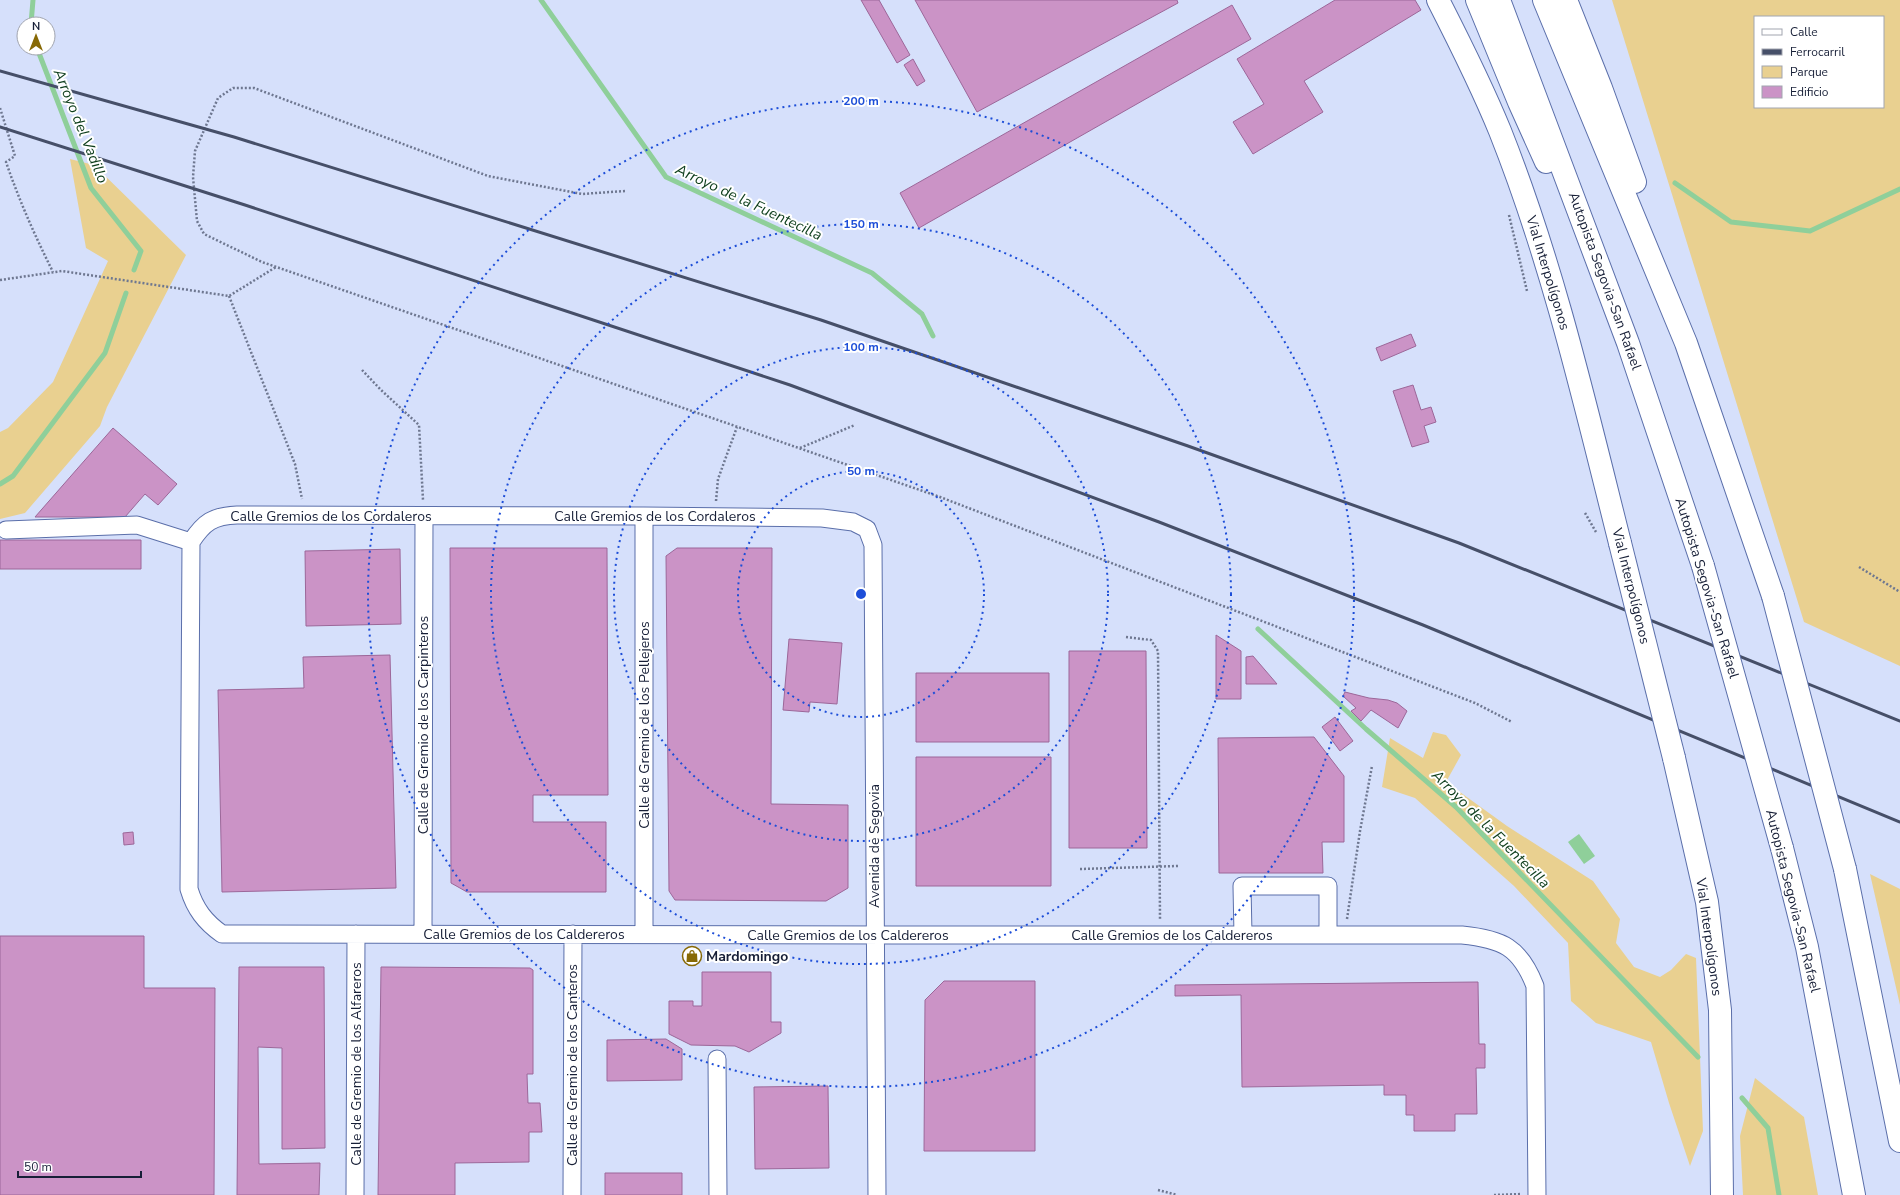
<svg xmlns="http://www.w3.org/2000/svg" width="1900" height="1195" font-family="'Nunito Sans',sans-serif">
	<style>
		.green { fill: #e9d090; fill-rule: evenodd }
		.water { fill: #8fcf9a }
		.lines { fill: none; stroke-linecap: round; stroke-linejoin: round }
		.stream { stroke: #8fcf9a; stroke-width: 5 }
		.building { fill: #cb93c6; stroke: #9c6799 }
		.minor-casing { stroke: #5b6faa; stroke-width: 19 }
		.major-casing { stroke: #5b6faa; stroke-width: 24 }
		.highway-casing { stroke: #5b6faa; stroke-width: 24 }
		.path { stroke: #6e7790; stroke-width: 2.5; stroke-dasharray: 2 2; stroke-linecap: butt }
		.minor { stroke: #fff; stroke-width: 17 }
		.major { stroke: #fff; stroke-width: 22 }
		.highway { stroke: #fff; stroke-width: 22 }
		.rail { stroke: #464f68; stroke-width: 3 }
		.major-bridge-casing { stroke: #5b6faa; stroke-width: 24; stroke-linecap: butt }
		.highway-bridge-casing { stroke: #5b6faa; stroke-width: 24; stroke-linecap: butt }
		.major-bridge { stroke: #fff; stroke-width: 22 }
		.highway-bridge { stroke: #fff; stroke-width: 22 }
		.ring { fill: none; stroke: #1d4ed8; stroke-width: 2; stroke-dasharray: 2 4 }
		.labels { text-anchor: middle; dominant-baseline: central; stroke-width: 4; stroke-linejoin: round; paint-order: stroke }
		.street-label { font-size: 14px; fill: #171f37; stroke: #fff }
		.poi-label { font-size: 14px; font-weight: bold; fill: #171f37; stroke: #fff; text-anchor: start }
		.water-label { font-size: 15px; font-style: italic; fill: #0d3d1b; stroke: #fff }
		.centre { fill: #1d4ed8; stroke: #fff; stroke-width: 2 }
		.ring-label { font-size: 12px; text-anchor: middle; font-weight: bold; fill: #1d4ed8; stroke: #fff; stroke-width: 4; stroke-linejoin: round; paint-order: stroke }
	</style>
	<rect width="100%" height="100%" fill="#d6e0fb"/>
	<!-- green -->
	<path class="green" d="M 1612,0 L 1900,0 L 1900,666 L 1804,622 ZM 1755,17 L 1883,17 L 1883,107 L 1755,107 Z
		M 70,159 L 94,165 L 186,255 L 107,407 L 100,426 L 25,513 L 0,519 L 0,432 L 8,428 L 53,382 L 108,261 L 86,248 Z
		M 1433,732 L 1446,735 L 1461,755 L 1446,782 L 1507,826 L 1593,881 L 1620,919 L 1616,943 L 1634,967 L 1660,977 L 1671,970 L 1686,954 L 1696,958 L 1703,1131 L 1690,1166 L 1669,1103 L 1651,1042 L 1596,1023 L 1571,1001 L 1568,943 L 1514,886 L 1415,798 L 1382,787 L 1390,738 L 1423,758 Z
		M 1870,874 L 1900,889 L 1900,1005 Z
		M 1755,1078 L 1804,1117 L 1818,1195 L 1743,1195 L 1740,1136 Z"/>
	<!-- water -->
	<path class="water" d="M 1579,834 L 1595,856 L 1584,864 L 1568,842 Z"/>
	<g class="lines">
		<!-- stream -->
		<path class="stream" d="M 541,0 L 666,177 L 872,273 L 922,314 L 933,336
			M 31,24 L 33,0
			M 37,48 L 91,188 L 141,251 L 134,270
			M 1675,183 L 1731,222 L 1810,231 L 1900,189
			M 0,484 L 13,476 L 105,353 L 126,293
			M 1258,629 L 1366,729 L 1456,807 L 1698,1057
			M 1742,1098 L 1768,1128 L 1779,1195"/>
	</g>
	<!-- building -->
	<path class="building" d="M 861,0 L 879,0 L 910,55 L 897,63 Z
		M 915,0 L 1177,0 L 1178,3 L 977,112 Z
		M 1335,0 L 1415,0 L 1421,10 L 1304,81 L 1323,112 L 1253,154 L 1233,122 L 1264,104 L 1237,59 Z
		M 1232,5 L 1251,39 L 919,228 L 900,193 Z
		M 913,59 L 925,81 L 917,86 L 904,65 Z
		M 1411,334 L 1416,346 L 1381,361 L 1376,348 Z
		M 1413,385 L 1421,410 L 1431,407 L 1436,422 L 1424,426 L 1429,442 L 1412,447 L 1393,391 Z
		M 113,428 L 177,484 L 158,505 L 145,494 L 125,517 L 35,517 Z
		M 0,540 L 141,540 L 141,569 L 0,569 Z
		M 450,548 L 607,548 L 608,795 L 533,795 L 533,822 L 606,822 L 606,892 L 467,892 L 451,883 Z
		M 677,548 L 772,548 L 771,804 L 848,805 L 848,888 L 826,901 L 675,900 L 669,891 L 666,556 Z
		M 400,549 L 401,624 L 306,626 L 305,551 Z
		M 1216,635 L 1241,651 L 1241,699 L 1216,699 Z
		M 789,639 L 842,643 L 837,704 L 810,702 L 809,712 L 783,710 Z
		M 1069,651 L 1146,651 L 1147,848 L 1069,848 Z
		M 390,655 L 396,888 L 222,892 L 218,690 L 304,688 L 303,657 Z
		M 1253,656 L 1277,684 L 1246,684 L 1246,657 Z
		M 916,673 L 1049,673 L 1049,742 L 916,742 Z
		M 1345,692 L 1369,698 L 1388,700 L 1397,703 L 1407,711 L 1398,728 L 1371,710 L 1361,721 L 1351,711 L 1356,708 L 1343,696 Z
		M 1335,717 L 1353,741 L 1340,751 L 1322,727 Z
		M 1314,737 L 1344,776 L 1344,842 L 1322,842 L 1323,873 L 1219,873 L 1218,738 Z
		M 916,757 L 1051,757 L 1051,886 L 916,886 Z
		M 133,832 L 134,844 L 124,845 L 123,833 Z
		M 0,936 L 144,936 L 144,988 L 215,988 L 214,1195 L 0,1195 Z
		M 239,967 L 324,967 L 325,1148 L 282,1149 L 282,1048 L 258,1047 L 259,1164 L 320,1163 L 319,1195 L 237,1195 Z
		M 381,967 L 530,968 L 533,970 L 533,1074 L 527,1074 L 528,1103 L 540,1103 L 542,1132 L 529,1132 L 529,1162 L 455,1163 L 455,1195 L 378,1195 Z
		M 702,972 L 771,972 L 771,1022 L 781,1022 L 781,1033 L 749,1052 L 735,1046 L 691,1045 L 669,1034 L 669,1001 L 693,1001 L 693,1006 L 702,1006 Z
		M 944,981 L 1035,981 L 1035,1151 L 924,1151 L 925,1000 Z
		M 1478,982 L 1479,1044 L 1485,1044 L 1485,1068 L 1476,1068 L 1477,1114 L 1455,1114 L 1455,1131 L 1414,1131 L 1414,1115 L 1406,1115 L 1406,1095 L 1384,1095 L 1384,1085 L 1242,1087 L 1241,995 L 1175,996 L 1175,985 Z
		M 666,1039 L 682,1049 L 682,1080 L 607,1081 L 607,1040 Z
		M 828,1086 L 829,1168 L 755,1169 L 754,1087 Z
		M 605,1173 L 682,1173 L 682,1195 L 605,1195 Z"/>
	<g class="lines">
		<!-- minor casing -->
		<g class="minor-casing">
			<path id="minor" d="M 644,516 L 644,934
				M 6,530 L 137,525 L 191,542
				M 423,934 L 424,516
				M 1243,935 L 1242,886 L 1328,886 L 1328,935
				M 717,1059 L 718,1195
				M 355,1195 L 356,934
				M 572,1195 L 573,934
				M 877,1195 L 873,545 L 867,529 L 853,522 L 822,518 L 644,516 L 237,515 C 213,516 204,522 191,542 L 189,889 C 195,909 205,922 222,934 C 446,934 669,935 893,935 C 1082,935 1272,935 1462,935 C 1502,939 1520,947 1535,986 L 1537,1195"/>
		</g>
		<!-- major casing -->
		<g class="major-casing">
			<path id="major" d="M 1438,0 C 1460,43 1482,87 1500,131 C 1553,264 1585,404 1620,543
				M 1674,758 L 1707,902 L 1720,1010 L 1722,1195"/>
		</g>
		<!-- highway casing -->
		<g class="highway-casing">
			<path id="highway" d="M 1477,0 L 1519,102 L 1546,162
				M 1499,0 L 1628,343 L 1703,566
				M 1544,0 L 1686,343 L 1773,596
				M 1566,0 L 1601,88 L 1635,182
				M 1782,848 L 1807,947 L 1854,1195
				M 1845,869 L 1900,1141"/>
		</g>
		<!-- path -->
		<path class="path" d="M 0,108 L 15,156 L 6,162 C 19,200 35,236 53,272
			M 625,191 L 582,194 L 488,176 L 254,88 L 233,88 L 218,98 L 195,151 L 193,177 L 197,221 L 204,234 L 262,262 L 940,497 L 1475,703 L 1512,722
			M 1509,215 L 1527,291
			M 0,280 L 62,271 L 229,296 L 276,267
			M 229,296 L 295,464 L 302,499
			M 362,370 L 381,390 L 419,425 L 423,500
			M 800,448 L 855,425
			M 716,501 L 718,479 L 737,427
			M 1585,513 L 1596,532
			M 1859,567 L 1900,592
			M 1126,637 L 1151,640 L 1158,651 L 1160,919
			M 1080,869 L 1178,866
			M 1347,919 L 1360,831 L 1372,766
			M 1158,1190 L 1177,1195
			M 1494,1195 L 1522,1194"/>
		<!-- minor -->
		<use href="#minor" class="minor"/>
		<!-- major -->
		<use href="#major" class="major"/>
		<!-- highway -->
		<use href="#highway" class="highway"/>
		<!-- rail -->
		<path class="rail" d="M 0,71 L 234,137 L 821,320 L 1188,446 L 1459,543 L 1900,721
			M 0,127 L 245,205 L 790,385 L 1159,522 L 1423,625 L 1900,822"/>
		<!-- major-bridge casing -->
		<g class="major-bridge-casing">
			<path id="major-bridge" d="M 1620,543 L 1674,758"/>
		</g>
		<!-- highway-bridge casing -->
		<g class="highway-bridge-casing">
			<path id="highway-bridge" d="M 1703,566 L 1782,848
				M 1773,596 L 1845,869"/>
		</g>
		<!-- major-bridge -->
		<use href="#major-bridge" class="major-bridge"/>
		<!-- highway-bridge -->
		<use href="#highway-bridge" class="highway-bridge"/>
	</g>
	<!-- distance rings -->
	<g class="ring">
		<circle cx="861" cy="594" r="123"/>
		<circle cx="861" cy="594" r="247"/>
		<circle cx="861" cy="594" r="370"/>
		<circle cx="861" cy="594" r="493"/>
	</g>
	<!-- icons -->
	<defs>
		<g id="shop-ring" transform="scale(1)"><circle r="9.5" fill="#fff" stroke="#876905" stroke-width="1.5"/><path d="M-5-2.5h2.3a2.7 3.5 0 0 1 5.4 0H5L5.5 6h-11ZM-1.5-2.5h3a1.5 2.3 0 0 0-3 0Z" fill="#876905"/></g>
	</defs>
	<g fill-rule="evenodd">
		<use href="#shop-ring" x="692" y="956"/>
	</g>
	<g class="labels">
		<!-- street labels -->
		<g class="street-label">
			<text transform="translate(1548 273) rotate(73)">Vial Interpolígonos</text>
			<text transform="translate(1605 281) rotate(70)">Autopista Segovia-San Rafael</text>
			<text x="331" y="516">Calle Gremios de los Cordaleros</text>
			<text x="655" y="516">Calle Gremios de los Cordaleros</text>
			<text transform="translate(1631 586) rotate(76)">Vial Interpolígonos</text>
			<text transform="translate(1707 588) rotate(73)">Autopista Segovia-San Rafael</text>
			<text transform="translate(423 725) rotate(-90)">Calle de Gremio de los Carpinteros</text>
			<text transform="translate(644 725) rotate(-90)">Calle de Gremio de los Pellejeros</text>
			<text transform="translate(874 846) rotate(-90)">Avenida de Segovia</text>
			<text transform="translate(1793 901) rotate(76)">Autopista Segovia-San Rafael</text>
			<text x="524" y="934">Calle Gremios de los Caldereros</text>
			<text x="848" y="935">Calle Gremios de los Caldereros</text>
			<text x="1172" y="935">Calle Gremios de los Caldereros</text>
			<text transform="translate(1709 937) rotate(82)">Vial Interpolígonos</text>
			<text transform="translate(356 1064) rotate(-90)">Calle de Gremio de los Alfareros</text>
			<text transform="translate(572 1065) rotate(-90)">Calle de Gremio de los Canteros</text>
		</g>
		<!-- poi labels -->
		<g class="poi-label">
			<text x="706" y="956">Mardomingo</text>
		</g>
		<!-- water labels -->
		<g class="water-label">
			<text transform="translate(81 126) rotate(68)">Arroyo del Vadillo</text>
			<text transform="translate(749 202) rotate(25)">Arroyo de la Fuentecilla</text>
			<text transform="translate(1491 829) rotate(45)">Arroyo de la Fuentecilla</text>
		</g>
	</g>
	<circle cx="861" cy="594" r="6" class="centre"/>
	<g class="ring-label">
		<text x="861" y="105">200 m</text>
		<text x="861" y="228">150 m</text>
		<text x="861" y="351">100 m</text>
		<text x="861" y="475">50 m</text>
	</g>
	<!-- legend -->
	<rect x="1754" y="16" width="130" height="92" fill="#ffffff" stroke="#a2a5af"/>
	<rect x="1762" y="29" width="20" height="6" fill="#ffffff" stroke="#a2a5af"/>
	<text x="1790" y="36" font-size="12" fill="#171f37">Calle</text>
	<rect x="1762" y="49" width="20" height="6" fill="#464f68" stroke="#a2a5af"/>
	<text x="1790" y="56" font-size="12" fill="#171f37">Ferrocarril</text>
	<rect x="1762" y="66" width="20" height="12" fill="#e9d090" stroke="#a2a5af"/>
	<text x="1790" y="76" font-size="12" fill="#171f37">Parque</text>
	<rect x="1762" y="86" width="20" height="12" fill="#cb93c6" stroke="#a2a5af"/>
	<text x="1790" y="96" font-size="12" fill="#171f37">Edificio</text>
	<!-- north arrow -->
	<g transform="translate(36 36)"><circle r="19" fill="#ffffff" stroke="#a2a5af"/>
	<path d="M0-3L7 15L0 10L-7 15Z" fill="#876905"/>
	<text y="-6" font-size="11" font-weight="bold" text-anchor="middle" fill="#171f37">N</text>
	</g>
	<!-- scale -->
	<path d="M18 1171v6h123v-6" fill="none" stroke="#171f37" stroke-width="2"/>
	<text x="24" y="1171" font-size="12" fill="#171f37" stroke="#ffffff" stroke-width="3" paint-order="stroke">50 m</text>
</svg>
